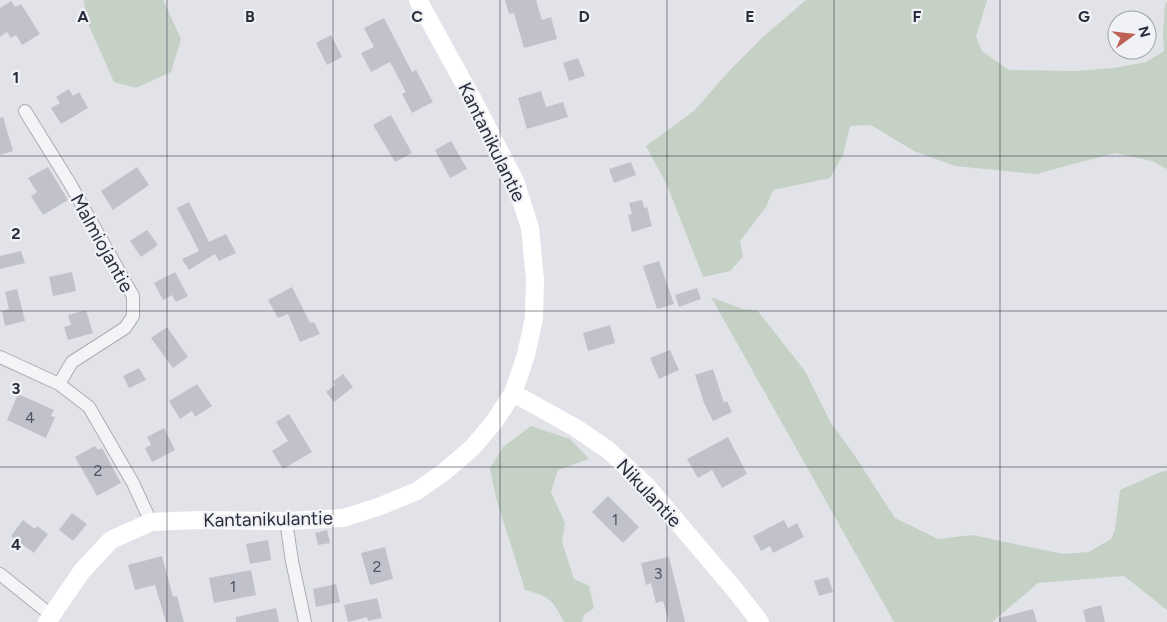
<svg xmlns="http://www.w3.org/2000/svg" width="1167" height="622" font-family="Figtree,sans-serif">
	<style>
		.green { fill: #c4d1c4 }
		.building { fill: #c0c1cb }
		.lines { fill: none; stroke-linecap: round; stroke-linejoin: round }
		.street-casing { stroke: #abadb6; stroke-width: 14 }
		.street { stroke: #f4f4f7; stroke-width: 12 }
		.secondary { stroke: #fff; stroke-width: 18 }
		.grid { fill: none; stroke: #2c2e3f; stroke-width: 1; stroke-opacity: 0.55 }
		.labels { text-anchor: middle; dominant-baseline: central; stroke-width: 4.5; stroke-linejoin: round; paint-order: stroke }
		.number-label { font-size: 16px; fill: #515362 }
		.street-label { font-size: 19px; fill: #2c2e3f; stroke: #f1f2f6 }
		.grid-label { font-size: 16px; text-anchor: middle; font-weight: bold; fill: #2c2e3f; stroke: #f1f2f6; stroke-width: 4.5; stroke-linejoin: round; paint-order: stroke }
	</style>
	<rect width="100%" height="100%" fill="#e2e3e9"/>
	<!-- green -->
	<path class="green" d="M 84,0 L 163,0 L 181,39 L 171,72 L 136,88 L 114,82 L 86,19 Z
		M 806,0 L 987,0 L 976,37 L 982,51 L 1009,70 L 1075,71 L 1114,68 L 1146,62 L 1164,51 L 1163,33 L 1165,4 L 1167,2 L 1167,169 L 1152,161 L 1115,153 L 1036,174 L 955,166 L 914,151 L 871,125 L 850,126 L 843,155 L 830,178 L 773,190 L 766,207 L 740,241 L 743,257 L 730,271 L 703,277 L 667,185 L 646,146 L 694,111 L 730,70 L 764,36 Z
		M 711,297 L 742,309 L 757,310 L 805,371 L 831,423 L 853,453 L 895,518 L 938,539 L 972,535 L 1063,554 L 1089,552 L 1111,539 L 1115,530 L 1120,490 L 1160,472 L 1167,471 L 1167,610 L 1124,576 L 1038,583 L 992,622 L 894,622 Z
		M 531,426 L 570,439 L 589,459 L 558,470 L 551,492 L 565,523 L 562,542 L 574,579 L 589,586 L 594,608 L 584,615 L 582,622 L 564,622 C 553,600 549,596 525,590 L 496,498 L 490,468 L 503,447 Z"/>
	<!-- building -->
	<path class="building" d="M 505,0 L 536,0 L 542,20 L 551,17 L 557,39 L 524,48 L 514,13 L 509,14 Z
		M 11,1 L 15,7 L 21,4 L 40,34 L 22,45 L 16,35 L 11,38 L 7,32 L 0,37 L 0,8 Z
		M 384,18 L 412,72 L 416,70 L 433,102 L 412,113 L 402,94 L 406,92 L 390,62 L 371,72 L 361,53 L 374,47 L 364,28 Z
		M 331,35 L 342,57 L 327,65 L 316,43 Z
		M 578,58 L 585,76 L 569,81 L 563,63 Z
		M 69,89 L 73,96 L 79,92 L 88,108 L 61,124 L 51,108 L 60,103 L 56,97 Z
		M 541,91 L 546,107 L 563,102 L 568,117 L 527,129 L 518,98 Z
		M 391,115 L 412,153 L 395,162 L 373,125 Z
		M 3,117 L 13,151 L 0,155 L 0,118 Z
		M 451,141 L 467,169 L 450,178 L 435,150 Z
		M 631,162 L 636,175 L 614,183 L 609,169 Z
		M 48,167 L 68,200 L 43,215 L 31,196 L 37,192 L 28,178 Z
		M 137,167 L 149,185 L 113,210 L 101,191 Z
		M 642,200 L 644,208 L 647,207 L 652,226 L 632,232 L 628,215 L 632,214 L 629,203 Z
		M 189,202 L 209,242 L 226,234 L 236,253 L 219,261 L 215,254 L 189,270 L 182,259 L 199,251 L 177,208 Z
		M 147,230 L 158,245 L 141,257 L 130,241 Z
		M 21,251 L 25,263 L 0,269 L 0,256 Z
		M 659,261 L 674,304 L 657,309 L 643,266 Z
		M 72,272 L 76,291 L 53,296 L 49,277 Z
		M 175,272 L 188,296 L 176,302 L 172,295 L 163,300 L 154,283 Z
		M 292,287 L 310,323 L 314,322 L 320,334 L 300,342 L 288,314 L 278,318 L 268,300 Z
		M 697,288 L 701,299 L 679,307 L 675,295 Z
		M 17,289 L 25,321 L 5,326 L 2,311 L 9,309 L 5,292 Z
		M 86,310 L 93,333 L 68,340 L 64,327 L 71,325 L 68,315 Z
		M 610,325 L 615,343 L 588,351 L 583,333 Z
		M 167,327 L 188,357 L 173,368 L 151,338 Z
		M 670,350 L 679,370 L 659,379 L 650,358 Z
		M 139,368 L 146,380 L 129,388 L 123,376 Z
		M 713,369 L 724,403 L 727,401 L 732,412 L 713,421 L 704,403 L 695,375 Z
		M 343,374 L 353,387 L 334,402 L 326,392 L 335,385 L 333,382 Z
		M 197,384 L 212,406 L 195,417 L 192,411 L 180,419 L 169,401 Z
		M 18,394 L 54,410 L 51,416 L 55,417 L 46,438 L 7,420 Z
		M 289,414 L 312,452 L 283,469 L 272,451 L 288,441 L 276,422 Z
		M 164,428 L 175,450 L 152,462 L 145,448 L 151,445 L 147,437 Z
		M 728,437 L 747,474 L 722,488 L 712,470 L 698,478 L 687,459 Z
		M 95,446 L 98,450 L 102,448 L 121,483 L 97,496 L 75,457 Z
		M 608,496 L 639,527 L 623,543 L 592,512 Z
		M 72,513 L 87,524 L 73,541 L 59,530 Z
		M 23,520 L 35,529 L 37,526 L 48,534 L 34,553 L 11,536 Z
		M 784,520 L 788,528 L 797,523 L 804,537 L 773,553 L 770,546 L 761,551 L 753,536 Z
		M 327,530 L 330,543 L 318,545 L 315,533 Z
		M 268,540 L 271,560 L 250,564 L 246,544 Z
		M 385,547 L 393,579 L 370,585 L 361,553 Z
		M 162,556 L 173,597 L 177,596 L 184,622 L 166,622 L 155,585 L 135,590 L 128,565 Z
		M 669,557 L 685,622 L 669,622 L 663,601 L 656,603 L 651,583 L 646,585 L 641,563 Z
		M 251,570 L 256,595 L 214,603 L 209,578 Z
		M 828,577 L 833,592 L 819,596 L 814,581 Z
		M 336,584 L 340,602 L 316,607 L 313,589 Z
		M 377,598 L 382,618 L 368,621 L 367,617 L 348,622 L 344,605 Z
		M 1101,605 L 1105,622 L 1086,622 L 1083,610 Z
		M 276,608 L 279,622 L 236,622 L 236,617 Z
		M 1033,609 L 1037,622 L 999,622 L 999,618 Z"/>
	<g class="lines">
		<!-- street casing -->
		<g class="street-casing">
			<path id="street" d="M 25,111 L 69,182 L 133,296 L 133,316 L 125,328 L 72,362 L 59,384
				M 0,357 L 59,384 L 89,407 L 133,483 L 151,522
				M 286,521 L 292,561 L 305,622
				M 0,574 L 51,615"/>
		</g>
		<!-- street -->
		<use href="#street" class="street"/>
		<!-- secondary -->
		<path class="secondary" d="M 513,393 L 576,428 L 608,450 L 646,485 L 735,590 L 760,622
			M 47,622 L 82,571 L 111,540 L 151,522 L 199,520 L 286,521 L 343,518 L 378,507 L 417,491 L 444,472 L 473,447 L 494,422 L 513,393 L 526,355 L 534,318 L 535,280 L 530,228 L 515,181 L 472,98 L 418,0"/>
	</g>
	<!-- grid -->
	<path class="grid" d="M 167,0 L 167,622M 333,0 L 333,622M 500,0 L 500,622M 667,0 L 667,622M 834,0 L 834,622M 1000,0 L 1000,622M 0,156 L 1167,156M 0,311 L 1167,311M 0,467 L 1167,467"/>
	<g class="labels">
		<!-- number labels -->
		<g class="number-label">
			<text x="30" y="417">4</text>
			<text x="98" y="470">2</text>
			<text x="615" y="519">1</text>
			<text x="377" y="566">2</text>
			<text x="658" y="573">3</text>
			<text x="233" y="586">1</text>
		</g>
		<!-- street labels -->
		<g class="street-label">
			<text transform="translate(492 142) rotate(64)">Kantanikulantie</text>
			<text transform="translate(102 243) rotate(61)">Malmiojantie</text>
			<text transform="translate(649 493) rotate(47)">Nikulantie</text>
			<text transform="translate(268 519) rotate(-1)">Kantanikulantie</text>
		</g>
	</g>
	<g class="grid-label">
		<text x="83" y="22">A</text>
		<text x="250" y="22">B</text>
		<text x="417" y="22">C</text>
		<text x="584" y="22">D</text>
		<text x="750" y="22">E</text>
		<text x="917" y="22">F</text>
		<text x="1084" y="22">G</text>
		<text x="16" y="83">1</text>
		<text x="16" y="239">2</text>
		<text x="16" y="394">3</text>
		<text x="16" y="550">4</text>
	</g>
	<!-- north arrow -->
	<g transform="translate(1132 35) rotate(75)"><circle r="24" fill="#f1f2f6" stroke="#a2a4ad"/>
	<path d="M0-4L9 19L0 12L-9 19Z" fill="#bf6256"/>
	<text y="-8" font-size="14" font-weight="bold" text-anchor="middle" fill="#2c2e3f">N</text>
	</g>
</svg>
